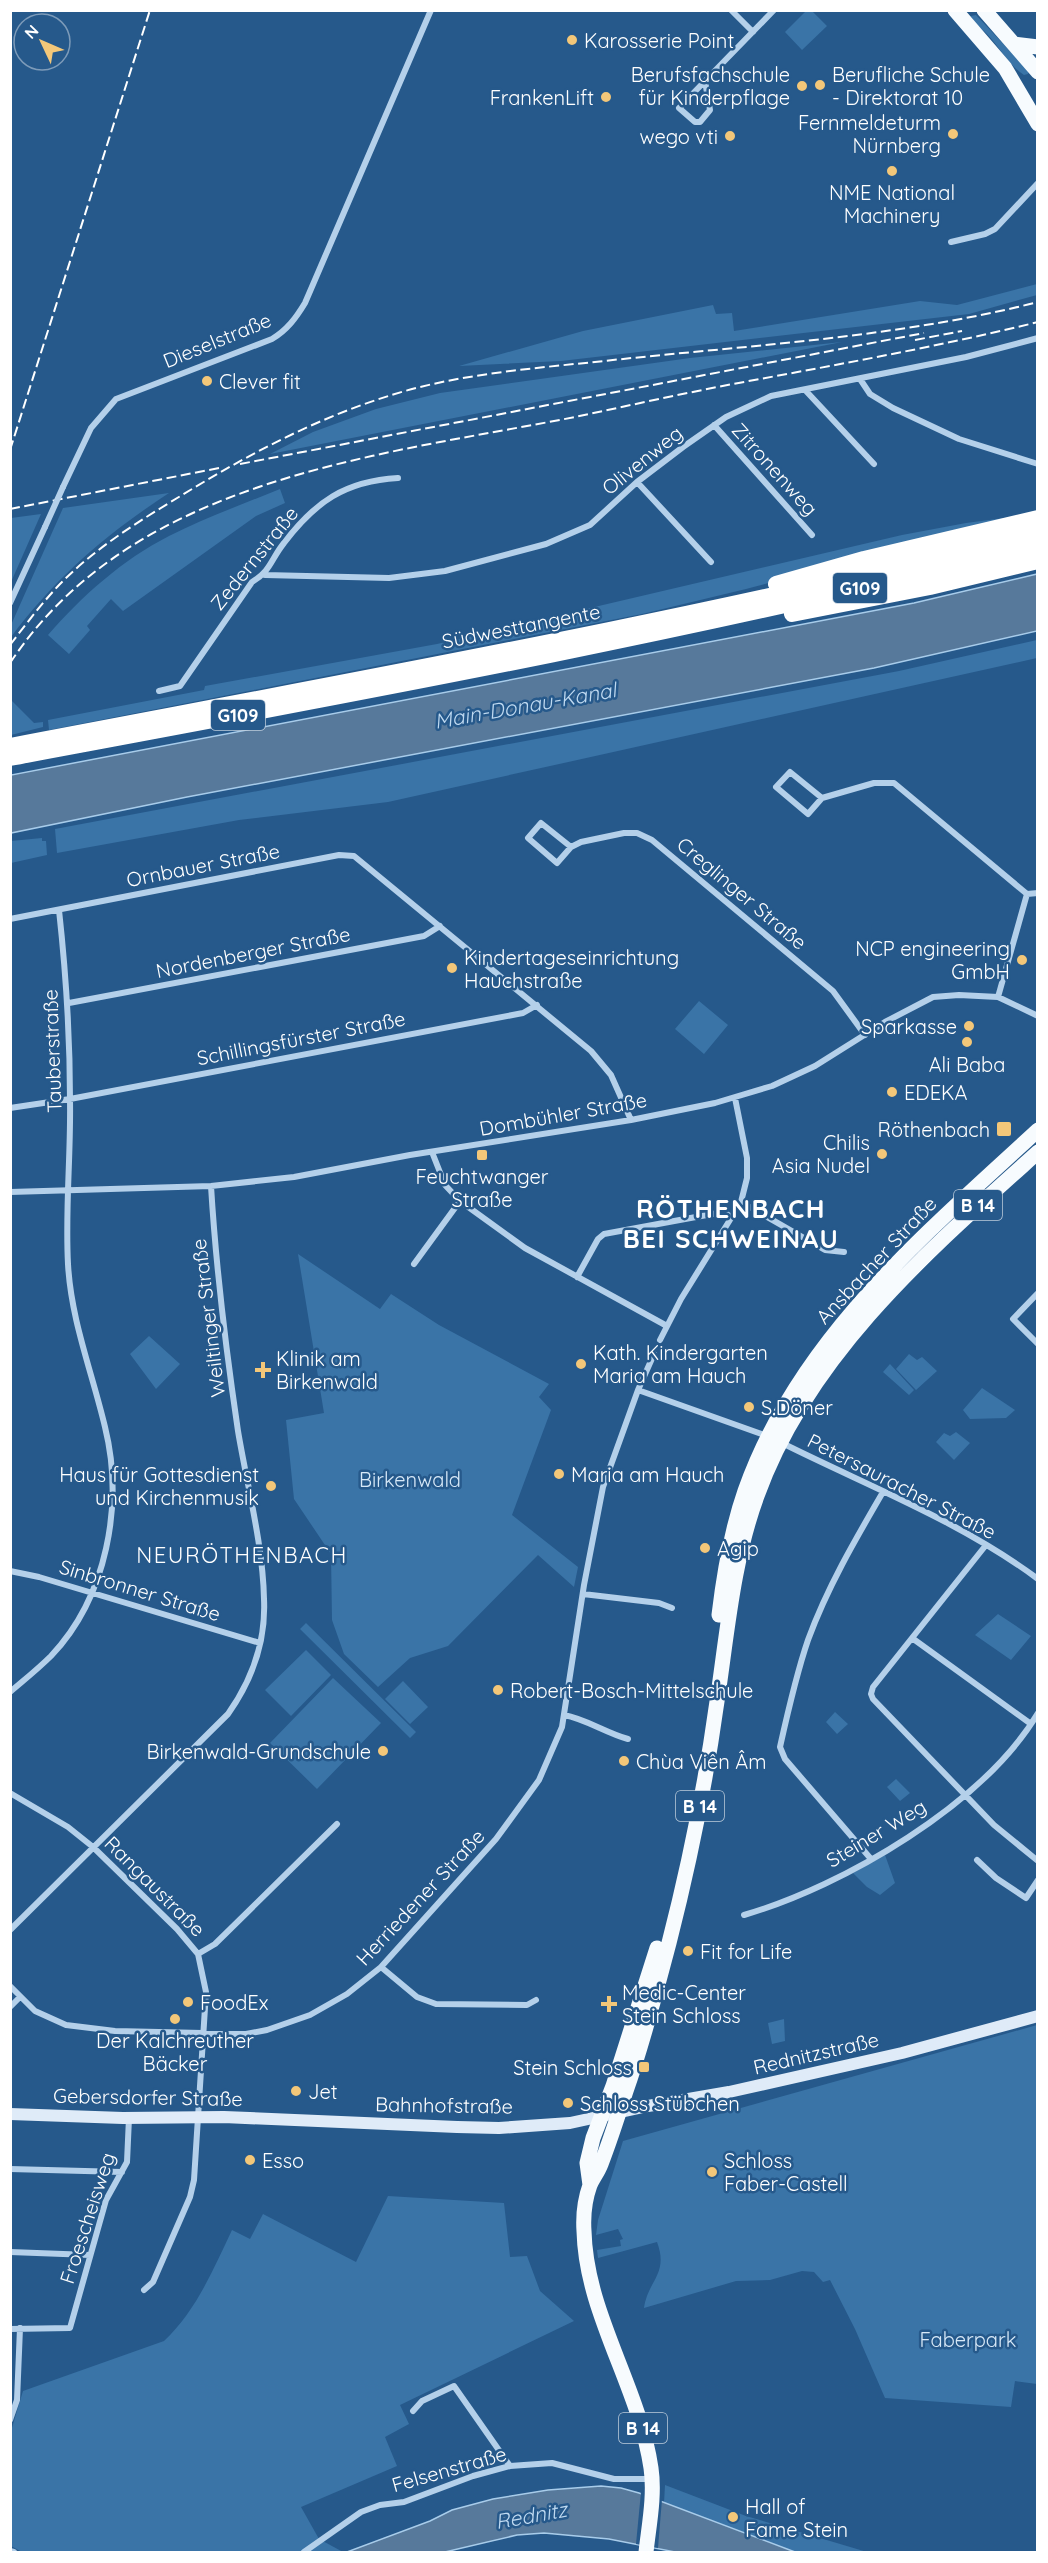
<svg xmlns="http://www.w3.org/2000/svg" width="1048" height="2563" font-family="Quicksand,sans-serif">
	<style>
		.green { fill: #3a74a7 }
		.water { fill: #57799b; stroke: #a8ccea; stroke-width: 1.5 }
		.pier { fill: #26598b }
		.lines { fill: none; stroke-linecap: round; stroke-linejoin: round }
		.street { stroke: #b4d0ea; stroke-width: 6 }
		.secondary { stroke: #dfebf8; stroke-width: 12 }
		.primary { stroke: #f7fbfe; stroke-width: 15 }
		.highway { stroke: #fff; stroke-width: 16 }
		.rail { stroke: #fff; stroke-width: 2; stroke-dasharray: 10 4.5; stroke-linecap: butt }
		.street-bridge { stroke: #b4d0ea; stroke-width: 6 }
		.poi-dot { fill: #f3c779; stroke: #26598b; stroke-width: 2 }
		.labels { text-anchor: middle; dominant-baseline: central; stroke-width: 5; stroke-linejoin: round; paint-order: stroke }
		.shield { fill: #26598b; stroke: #becddc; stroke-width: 1.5 }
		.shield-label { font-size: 18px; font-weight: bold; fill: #fff }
		.poi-label { font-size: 20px; fill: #fff; stroke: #26598b; text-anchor: start }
		.street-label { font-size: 20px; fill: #fff; stroke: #26598b }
		.park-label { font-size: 20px; fill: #d8e9f8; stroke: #26598b }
		.water-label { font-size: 21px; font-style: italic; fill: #c0daf1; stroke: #26598b }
		.quarter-label { font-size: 22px; letter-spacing: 1.5px; fill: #fff; stroke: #26598b }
		.district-label { font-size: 26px; font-weight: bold; letter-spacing: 1.5px; fill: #fff; stroke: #26598b }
	</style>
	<rect width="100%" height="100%" fill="#26598b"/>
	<!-- green -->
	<path class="green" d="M 806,11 L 812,11 L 827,26 L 802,50 L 785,32 Z
		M 976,15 L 1029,71 L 1028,74 L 1024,75 C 1009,66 999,46 987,34 C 981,28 973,23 971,16 Z
		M 1037,284 L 1037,295 L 969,314 L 561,361 L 459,366 L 583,331 L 713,305 L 716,314 L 732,313 L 734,331 L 920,301 L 957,305 Z
		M 842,342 L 270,454 L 313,432 L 376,409 L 440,393 L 690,358 Z
		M 280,489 L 285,503 L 256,516 L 123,611 L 111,599 L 87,626 L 90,630 L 69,654 L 48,635 C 82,596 122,560 169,536 C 205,518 243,504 280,489 Z
		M 169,493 C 105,535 57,576 11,637 L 11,625 L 63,508 Z
		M 41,514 L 11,582 L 11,518 Z
		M 1020,516 L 746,589 L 642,614 L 49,730 L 48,720 L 204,690 L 205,686 L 437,644 L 902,535 L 966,523 Z
		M 1037,640 L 1037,658 L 388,802 L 239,820 L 57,853 L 55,829 L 899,671 Z
		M 11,700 L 34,723 L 43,722 L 43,727 L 11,735 Z
		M 42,838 L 42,841 L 46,841 L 47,855 L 11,863 L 11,841 Z
		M 699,1001 L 728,1025 L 704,1054 L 675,1029 Z
		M 298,1254 L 380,1309 L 391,1294 L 439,1325 L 549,1384 L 539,1397 L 551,1410 L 512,1515 L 578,1567 L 574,1587 L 538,1555 L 448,1646 L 410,1658 L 378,1687 L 344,1654 L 332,1620 L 331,1554 L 294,1499 L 286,1420 L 324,1413 Z
		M 149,1336 L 180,1364 L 156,1389 L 130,1354 Z
		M 909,1354 L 917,1360 L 922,1357 L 937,1371 L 916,1390 L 896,1369 Z
		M 890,1364 L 914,1390 L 909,1395 L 883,1372 Z
		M 982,1388 L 1015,1410 L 1006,1418 L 970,1419 L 963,1410 Z
		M 956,1432 L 970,1443 L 954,1460 L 936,1442 L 944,1433 L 950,1436 Z
		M 998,1614 L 1031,1636 L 1011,1660 L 975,1635 Z
		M 306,1623 L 416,1732 L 410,1738 L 300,1629 Z
		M 306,1650 L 331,1675 L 291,1716 L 265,1690 Z
		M 333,1678 L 381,1723 L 317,1789 L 270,1743 Z
		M 403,1681 L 428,1707 L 410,1724 L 385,1699 Z
		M 835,1712 L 848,1724 L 837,1734 L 826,1722 Z
		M 896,1779 L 910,1793 L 900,1801 L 887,1787 Z
		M 885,1855 L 895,1883 L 880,1895 L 867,1887 L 853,1873 Z
		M 784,2019 L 785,2041 L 772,2044 L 768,2023 Z
		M 1037,2025 L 1037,2384 L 1015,2381 L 1011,2407 L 885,2398 L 855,2329 L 830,2280 L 823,2282 L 814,2272 L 802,2271 L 770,2280 L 736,2281 L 644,2308 C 648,2280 669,2274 657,2242 L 598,2258 L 597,2250 L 621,2246 L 620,2240 L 623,2239 L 618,2229 L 596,2235 L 598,2220 L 623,2141 Z
		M 388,2196 L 504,2203 L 510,2257 L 527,2256 L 540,2291 L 574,2321 L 400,2405 L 409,2424 L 385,2437 L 397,2466 L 301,2507 L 319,2539 L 343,2552 L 22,2552 L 11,2546 L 11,2431 L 23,2391 L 164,2341 C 196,2311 213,2270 232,2230 L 250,2239 L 263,2214 L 356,2262 Z
		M 665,2485 L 746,2516 L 867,2552 L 795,2552 L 664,2503 Z"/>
	<!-- water -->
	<path class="water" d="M 1037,574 L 1037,631 L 874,668 L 187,797 L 11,833 L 11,775 L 914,603 Z
		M 601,2486 L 621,2488 L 639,2493 L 795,2552 L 675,2552 L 609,2539 L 544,2533 L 517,2535 L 445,2552 L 347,2552 L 430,2521 L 452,2510 L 493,2499 L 548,2490 Z"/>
	<!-- pier -->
	<path class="pier" d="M 641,2492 L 662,2499 L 658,2548 L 636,2544 Z"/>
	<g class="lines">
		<!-- street -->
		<path class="street" d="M 731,10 L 753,32
			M 705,81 L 679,108 L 695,122 L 700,122 L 710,110 L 705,81 L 774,10
			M 951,242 L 985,234 L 995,229 L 1038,183
			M 860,379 L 870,394 L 893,408 L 959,439 L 1038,464
			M 806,391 L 874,464
			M 714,425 L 812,535
			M 637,482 L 711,562
			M 63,487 L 91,428 L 116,399 L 272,339 C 287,330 296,318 305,303 L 431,10
			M 265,575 L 389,578 L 445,571 L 546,544 L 590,525 L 637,482 L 683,447 L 726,417 L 771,396 L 966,357 L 1038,338
			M 10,603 L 45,527
			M 159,691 L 180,686 L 252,582 C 271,571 271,559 284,543 C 315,502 345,481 398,478
			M 822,798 L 808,814 L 776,787 L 790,772 L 822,798 L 874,783 L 894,783 L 1027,894
			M 571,847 L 541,823 L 528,838 L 557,863 L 571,847 L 581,842 L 624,833 L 637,833 L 652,840 L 833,991 L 865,1035
			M 1027,894 L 1038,893
			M 10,919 L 339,855 L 354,856 L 591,1051 L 611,1075 L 631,1120
			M 998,997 L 1027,894
			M 69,1003 L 424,936 L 440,926
			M 10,1108 L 70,1099 L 523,1013 L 537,1005
			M 432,1152 L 445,1185 L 460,1201 L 525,1248 L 667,1326
			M 10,1192 L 211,1186 L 294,1177 L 410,1155 L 631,1120 L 715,1103 L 772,1086 L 815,1066 L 885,1022 L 933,997 L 959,995 L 998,997 L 1038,1016
			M 741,1202 L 825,1250 L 844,1252
			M 414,1264 L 460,1201
			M 577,1277 L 598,1239 L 604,1234 L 723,1212 L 732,1217
			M 1038,1293 L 1013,1319 L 1038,1344
			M 660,1340 L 681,1299 L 741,1202 L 747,1178 L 747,1158 L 735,1098
			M 638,1390 L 767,1436
			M 782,1443 C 868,1486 960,1521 1038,1579
			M 986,1545 L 873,1687 L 871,1694 L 873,1699 L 994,1825 L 1038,1861
			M 10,1571 L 39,1577 L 260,1643
			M 583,1594 L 659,1603 L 672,1608
			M 912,1638 L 1031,1724
			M 10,1692 C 24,1680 38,1669 51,1656 C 107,1597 124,1504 105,1427 C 92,1372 71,1320 68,1264 C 65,1209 71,1155 70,1100 C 70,1036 66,974 59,910
			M 564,1715 C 586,1719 606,1733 628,1739
			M 10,1793 L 68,1827 L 93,1847 L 177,1929 L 198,1954 L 206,1992 L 194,2180 L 190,2197 L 153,2282 L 144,2290
			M 871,1859 L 785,1759 L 780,1747 C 788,1711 796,1675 808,1640 C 827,1588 855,1540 883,1492
			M 977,1860 L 996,1878 L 1026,1898 L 1038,1880
			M 744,1915 C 844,1886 984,1804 1038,1713
			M 10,1930 L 228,1714 C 252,1680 266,1641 264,1599 C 263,1545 247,1485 238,1431 C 226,1350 216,1268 211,1186
			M 198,1954 L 215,1944 L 337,1824
			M 381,1967 L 417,1997 L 436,2004 L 527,2005 L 536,2000
			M 10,1986 L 35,2011 L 66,2025 L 115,2031 L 246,2034 L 267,2030 L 310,2015 L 347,1994 L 381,1967 L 496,1839 L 539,1780 L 562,1727 L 584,1585 L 603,1487 L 638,1390 L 654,1354
			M 10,2007 L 20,1997
			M 10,2169 L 122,2172
			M 10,2252 L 90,2255
			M 10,2329 L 70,2328 L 106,2200 L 127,2162 L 129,2118
			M 413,2411 L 422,2401 L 454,2386 L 510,2466
			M 10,2420 L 17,2400 L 20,2328
			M 10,2551 L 14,2552
			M 304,2552 L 361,2512 L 380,2505 L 404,2502 L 473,2476 L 510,2466 L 552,2463 L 614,2479 L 652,2479"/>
		<!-- secondary -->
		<path class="secondary" d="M 10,2114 L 123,2118 L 224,2117 L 457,2127 L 499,2128 L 570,2123 L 648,2106 L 729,2092 L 902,2053 L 1038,2016"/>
		<!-- primary -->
		<path class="primary" d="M 955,10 L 1005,68 L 1038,124
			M 984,10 L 1038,72
			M 1014,44 L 1038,47
			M 719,1615 C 724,1573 731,1531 745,1491 C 798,1340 924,1235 1038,1130
			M 590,2185 L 587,2163 L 593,2138 L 613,2086 L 657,1948
			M 646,2552 C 649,2525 655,2495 651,2468 C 639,2386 586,2314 584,2231 C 583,2216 585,2199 590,2185 C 593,2178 598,2172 601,2164 C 610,2141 618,2116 626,2091 C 643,2043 656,1992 669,1943 C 689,1865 705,1787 716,1708 C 727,1637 732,1564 757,1496 C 808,1354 929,1250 1038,1152"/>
		<!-- highway -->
		<path class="highway" d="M 776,584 L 864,559 L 1038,518
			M 792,614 L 930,587 L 1038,561
			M 10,746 C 354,680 698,619 1038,533
			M 10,758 C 354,694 699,631 1038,545"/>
		<!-- rail -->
		<path class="rail" d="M 915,340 L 962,331
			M 10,450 L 150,10
			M 240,464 L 924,333
			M 10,509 L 219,468
			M 10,645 C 26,624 42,603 60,584 C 98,545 146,517 192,489 C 260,448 328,413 405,391 C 469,373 538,368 604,361 C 749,345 897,338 1038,302
			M 10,663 C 133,478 376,456 575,417 C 627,406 680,394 733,384 C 835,365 937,347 1038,322"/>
		<!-- street-bridge -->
		<path class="street-bridge" d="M 45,527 L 63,487"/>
	</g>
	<!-- markers -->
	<g class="poi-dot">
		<circle cx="572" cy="40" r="6"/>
		<circle cx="820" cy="85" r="6"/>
		<circle cx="802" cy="86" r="6"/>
		<circle cx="606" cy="97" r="6"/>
		<circle cx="953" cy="134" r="6"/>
		<circle cx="730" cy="136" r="6"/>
		<circle cx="892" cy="171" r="6"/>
		<circle cx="207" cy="381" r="6"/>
		<circle cx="1022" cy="960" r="6"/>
		<circle cx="452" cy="968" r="6"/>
		<circle cx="969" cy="1026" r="6"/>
		<circle cx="967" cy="1042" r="6"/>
		<circle cx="892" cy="1092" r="6"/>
		<rect x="996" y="1121" width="16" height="16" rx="3"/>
		<circle cx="882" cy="1154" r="6"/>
		<rect x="476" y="1149" width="12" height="12" rx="3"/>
		<circle cx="581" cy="1364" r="6"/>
		<path d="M260 1361h6v6h6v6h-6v6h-6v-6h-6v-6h6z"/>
		<circle cx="749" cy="1407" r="6"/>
		<circle cx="559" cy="1474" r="6"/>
		<circle cx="271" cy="1486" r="6"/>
		<circle cx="705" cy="1548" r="6"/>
		<circle cx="498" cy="1690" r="6"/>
		<circle cx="383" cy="1751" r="6"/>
		<circle cx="624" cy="1761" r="6"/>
		<circle cx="688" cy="1951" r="6"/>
		<circle cx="188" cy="2002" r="6"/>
		<path d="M606 1995h6v6h6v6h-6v6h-6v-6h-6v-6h6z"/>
		<circle cx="175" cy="2019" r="6"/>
		<rect x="638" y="2061" width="12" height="12" rx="3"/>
		<circle cx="296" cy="2091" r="6"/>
		<circle cx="568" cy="2103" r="6"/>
		<circle cx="250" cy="2160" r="6"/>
		<circle cx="712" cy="2172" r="6"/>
		<circle cx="733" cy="2517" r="6"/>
	</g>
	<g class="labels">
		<!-- shield labels -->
		<g class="shield">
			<rect x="833" y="573" width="54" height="30" rx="4.5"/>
			<rect x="211" y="700" width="54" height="30" rx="4.5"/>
			<rect x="954" y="1190" width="48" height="30" rx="4.5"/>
			<rect x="676" y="1791" width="48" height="30" rx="4.5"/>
			<rect x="619" y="2413" width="48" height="30" rx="4.5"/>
		</g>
		<g class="shield-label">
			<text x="860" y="588">G109</text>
			<text x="238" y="715">G109</text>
			<text x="978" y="1205">B 14</text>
			<text x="700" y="1806">B 14</text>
			<text x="643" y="2428">B 14</text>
		</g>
		<!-- poi labels -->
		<g class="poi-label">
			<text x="584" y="40">Karosserie Point</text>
			<text x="790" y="74" text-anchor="end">Berufsfachschule<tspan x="790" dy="23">für Kinderpflage</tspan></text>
			<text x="832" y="74">Berufliche Schule<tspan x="832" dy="23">- Direktorat 10</tspan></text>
			<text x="594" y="97" text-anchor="end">FrankenLift</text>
			<text x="941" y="122" text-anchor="end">Fernmeldeturm<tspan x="941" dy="23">Nürnberg</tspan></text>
			<text x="718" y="136" text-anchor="end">wego vti</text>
			<text x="892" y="192" text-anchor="middle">NME National<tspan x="892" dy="23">Machinery</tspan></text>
			<text x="219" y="381">Clever fit</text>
			<text x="1010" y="948" text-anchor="end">NCP engineering<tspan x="1010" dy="23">GmbH</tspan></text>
			<text x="464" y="957">Kindertageseinrichtung<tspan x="464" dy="23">Hauchstraße</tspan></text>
			<text x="957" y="1026" text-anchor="end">Sparkasse</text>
			<text x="967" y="1064" text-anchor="middle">Ali Baba</text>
			<text x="904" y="1092">EDEKA</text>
			<text x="990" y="1129" text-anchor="end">Röthenbach</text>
			<text x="870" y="1142" text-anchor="end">Chilis<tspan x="870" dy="23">Asia Nudel</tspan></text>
			<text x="482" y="1176" text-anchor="middle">Feuchtwanger<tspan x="482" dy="23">Straße</tspan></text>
			<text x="593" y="1352">Kath. Kindergarten<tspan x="593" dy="23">Maria am Hauch</tspan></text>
			<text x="276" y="1358">Klinik am<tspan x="276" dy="23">Birkenwald</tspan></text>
			<text x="761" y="1407">S.Döner</text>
			<text x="259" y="1474" text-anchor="end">Haus für Gottesdienst<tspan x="259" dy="23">und Kirchenmusik</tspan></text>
			<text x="571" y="1474">Maria am Hauch</text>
			<text x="717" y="1548">Agip</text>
			<text x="510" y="1690">Robert-Bosch-Mittelschule</text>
			<text x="371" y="1751" text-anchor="end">Birkenwald-Grundschule</text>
			<text x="636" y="1761">Chùa Viên Âm</text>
			<text x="700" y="1951">Fit for Life</text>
			<text x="622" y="1992">Medic-Center<tspan x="622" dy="23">Stein Schloss</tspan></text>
			<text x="200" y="2002">FoodEx</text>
			<text x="175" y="2040" text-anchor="middle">Der Kalchreuther<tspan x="175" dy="23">Bäcker</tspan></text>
			<text x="632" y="2067" text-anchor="end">Stein Schloss</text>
			<text x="308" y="2091">Jet</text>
			<text x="580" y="2103">Schloss Stübchen</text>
			<text x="262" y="2160">Esso</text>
			<text x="724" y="2160">Schloss<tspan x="724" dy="23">Faber-Castell</tspan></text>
			<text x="745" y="2506">Hall of<tspan x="745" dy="23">Fame Stein</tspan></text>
		</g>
		<!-- street labels -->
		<g class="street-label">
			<text transform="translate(217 340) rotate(-22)">Dieselstraße</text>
			<text transform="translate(642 460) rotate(-39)">Olivenweg</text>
			<text transform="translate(775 469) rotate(48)">Zitronenweg</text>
			<text transform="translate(254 558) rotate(-51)">Zedernstraße</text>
			<text transform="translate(521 626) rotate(-11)">Südwesttangente</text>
			<text transform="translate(203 865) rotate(-11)">Ornbauer Straße</text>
			<text transform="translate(742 893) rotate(40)">Creglinger Straße</text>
			<text transform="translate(253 952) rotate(-11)">Nordenberger Straße</text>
			<text transform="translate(301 1038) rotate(-11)">Schillingsfürster Straße</text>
			<text transform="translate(52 1051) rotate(-92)">Tauberstraße</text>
			<text transform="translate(563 1114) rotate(-10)">Dombühler Straße</text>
			<text transform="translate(876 1260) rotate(-47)">Ansbacher Straße</text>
			<text transform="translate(208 1318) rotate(-97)">Weiltinger Straße</text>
			<text transform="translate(902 1486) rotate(27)">Petersauracher Straße</text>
			<text transform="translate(140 1590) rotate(17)">Sinbronner Straße</text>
			<text transform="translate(876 1833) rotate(-31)">Steiner Weg</text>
			<text transform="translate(155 1886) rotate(45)">Rangaustraße</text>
			<text transform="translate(420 1897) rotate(-47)">Herriedener Straße</text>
			<text transform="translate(816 2053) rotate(-13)">Rednitzstraße</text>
			<text transform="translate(148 2097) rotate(1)">Gebersdorfer Straße</text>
			<text transform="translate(444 2105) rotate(1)">Bahnhofstraße</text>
			<text transform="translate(87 2218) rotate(-72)">Froescheisweg</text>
			<text transform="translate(449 2469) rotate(-16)">Felsenstraße</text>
		</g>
		<!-- park labels -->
		<g class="park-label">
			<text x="410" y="1479">Birkenwald</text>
			<text x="968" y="2339">Faberpark</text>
		</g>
		<!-- water labels -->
		<g class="water-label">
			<text transform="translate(525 705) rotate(-10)">Main-Donau-Kanal</text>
			<text transform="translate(531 2515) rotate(-10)">Rednitz</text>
		</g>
		<!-- quarter labels -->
		<g class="quarter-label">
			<text x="242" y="1555">NEURÖTHENBACH</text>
		</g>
		<!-- district labels -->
		<g class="district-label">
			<text x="731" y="1208">RÖTHENBACH<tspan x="731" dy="30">BEI SCHWEINAU</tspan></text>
		</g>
	</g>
	<!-- border -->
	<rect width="1048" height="2563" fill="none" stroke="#ffffff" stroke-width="24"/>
	<!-- north arrow -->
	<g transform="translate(42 42) rotate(314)"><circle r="28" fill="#26598b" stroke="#7d9bb9" stroke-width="1.5"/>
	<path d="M0-4.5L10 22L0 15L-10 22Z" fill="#f3c779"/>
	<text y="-9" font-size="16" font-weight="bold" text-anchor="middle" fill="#ffffff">N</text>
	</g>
</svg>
